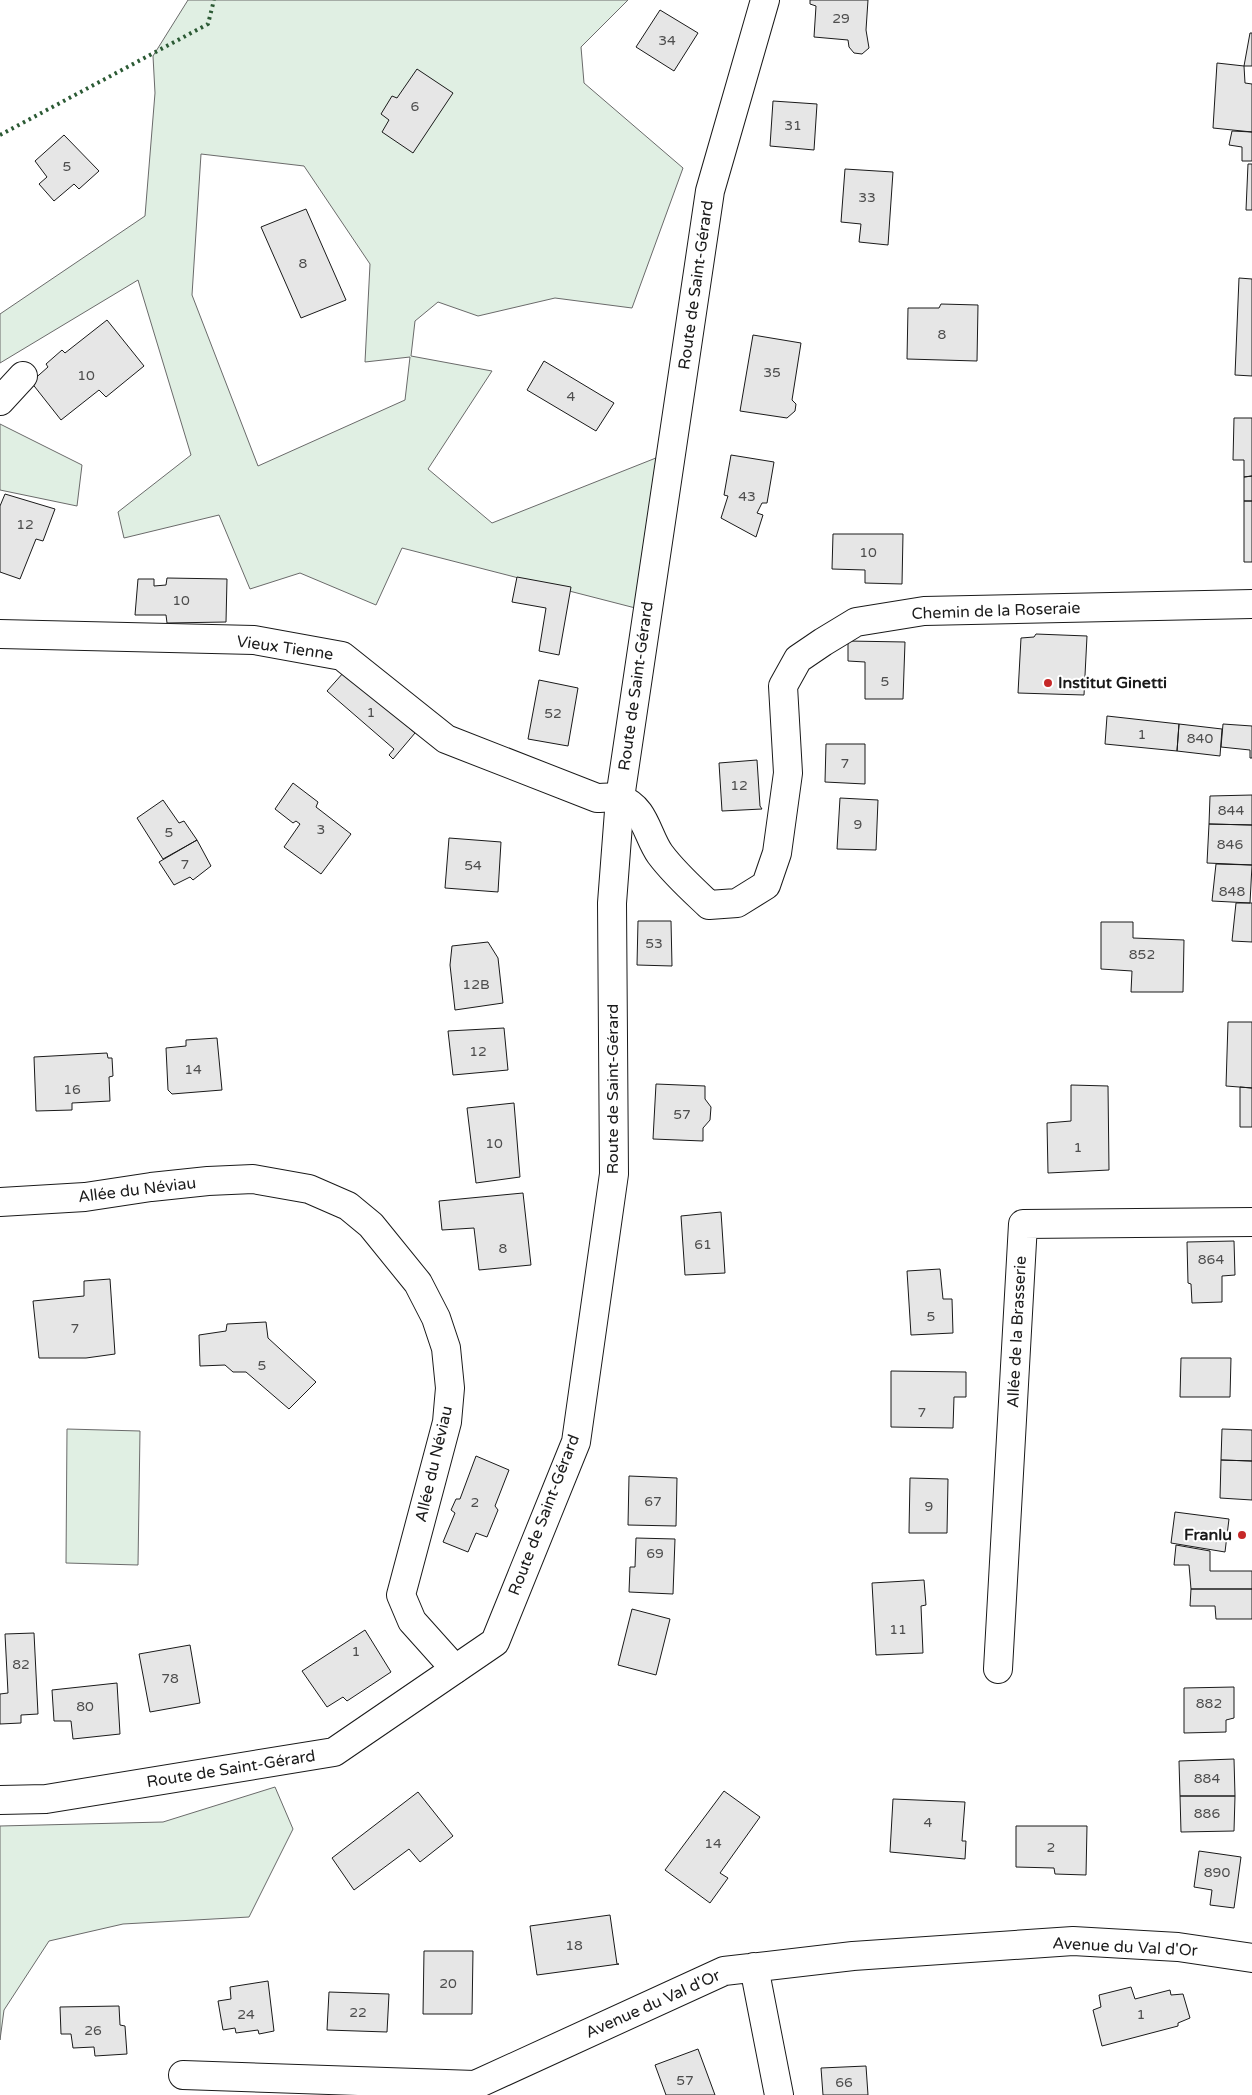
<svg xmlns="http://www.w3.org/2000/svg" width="1252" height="2095" font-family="'Varela Round',sans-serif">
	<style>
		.green { fill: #e0efe3; stroke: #6a6a6a; fill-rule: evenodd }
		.building { fill: #e6e6e6; stroke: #1a1a1a }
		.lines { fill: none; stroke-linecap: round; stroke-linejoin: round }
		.minor-casing { stroke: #1a1a1a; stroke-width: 30 }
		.major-casing { stroke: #1a1a1a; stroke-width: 30 }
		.minor { stroke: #fff; stroke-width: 28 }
		.major { stroke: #fff; stroke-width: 28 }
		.hedge { stroke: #2b5a34; stroke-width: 4; stroke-dasharray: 2.5 4; stroke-linecap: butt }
		.poi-dot { fill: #c62828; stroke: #fff; stroke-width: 2 }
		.labels { text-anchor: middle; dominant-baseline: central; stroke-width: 4; stroke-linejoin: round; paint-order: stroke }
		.number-label { font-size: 14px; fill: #4d4d4d }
		.street-label { font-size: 16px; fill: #1a1a1a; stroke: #fff }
		.poi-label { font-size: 16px; font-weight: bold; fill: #1a1a1a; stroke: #fff; text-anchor: start }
	</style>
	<rect width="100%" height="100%" fill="#fff"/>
	<!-- green -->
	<path class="green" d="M 188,0 L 628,0 L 581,47 L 584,83 L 683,168 L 632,308 L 555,298 L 478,316 L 438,302 L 415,321 L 411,356 L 492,371 L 428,469 L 492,523 L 671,452 L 647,611 L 402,548 L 376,605 L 300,573 L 250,589 L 219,515 L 124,538 L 118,512 L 191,455 L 138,280 L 0,363 L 0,314 L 145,216 L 155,93 L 153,56 ZM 201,154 L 304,166 L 370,264 L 365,362 L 410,357 L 405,400 L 258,466 L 192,295 Z
		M 0,424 L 82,465 L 77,506 L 0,490 Z
		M 67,1429 L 140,1431 L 138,1565 L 66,1563 Z
		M 275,1787 L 293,1829 L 249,1917 L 123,1924 L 49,1941 L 4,2010 L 0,2040 L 0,1826 L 163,1822 Z"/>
	<!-- building -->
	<path class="building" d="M 810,0 L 868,0 L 866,30 L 869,48 L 862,54 L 854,53 L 849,47 L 848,40 L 814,37 L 816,6 L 810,4 Z
		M 660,10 L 698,33 L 674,71 L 636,47 Z
		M 1250,33 L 1252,33 L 1252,66 L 1244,66 Z
		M 1217,63 L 1244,66 L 1245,83 L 1252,84 L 1252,132 L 1213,128 Z
		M 417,69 L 453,93 L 413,153 L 382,132 L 389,120 L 381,114 L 392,96 L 397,98 Z
		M 773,101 L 817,104 L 814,150 L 770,146 Z
		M 1232,131 L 1252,132 L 1252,161 L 1242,161 L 1242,147 L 1229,145 Z
		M 64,135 L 99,171 L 79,189 L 74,184 L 54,201 L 39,184 L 47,177 L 35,161 Z
		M 1248,164 L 1252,164 L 1252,210 L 1246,210 Z
		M 845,169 L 893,172 L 888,245 L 859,242 L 861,224 L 841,222 Z
		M 306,209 L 346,300 L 301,318 L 261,227 Z
		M 1239,278 L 1252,279 L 1252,376 L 1235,375 Z
		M 941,304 L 978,305 L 977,361 L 907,359 L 908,308 L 939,308 Z
		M 107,320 L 144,366 L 106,397 L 99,390 L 61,420 L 31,382 L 48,367 L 46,364 L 62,350 L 65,353 Z
		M 753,335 L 801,343 L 792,400 L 796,404 L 795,411 L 787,418 L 740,411 Z
		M 544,361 L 614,403 L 596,431 L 527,390 Z
		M 1234,418 L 1252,418 L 1252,476 L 1244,477 L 1244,460 L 1233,460 Z
		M 731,455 L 774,462 L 767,503 L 762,503 L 757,513 L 763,515 L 756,537 L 721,518 L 728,496 L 724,495 Z
		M 1252,476 L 1252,501 L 1244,501 L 1244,477 Z
		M 5,494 L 55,509 L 43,541 L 36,539 L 20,579 L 0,572 L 0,506 Z
		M 1244,501 L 1252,501 L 1252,562 L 1244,562 Z
		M 833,534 L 903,534 L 902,584 L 865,583 L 865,570 L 832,569 Z
		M 517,577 L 571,587 L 559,655 L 539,651 L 546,608 L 512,602 Z
		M 167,578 L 227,579 L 226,622 L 167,623 L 166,615 L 135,615 L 138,579 L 154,579 L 154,586 L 166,585 Z
		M 1036,634 L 1087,636 L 1084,695 L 1018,693 L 1021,638 L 1034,637 Z
		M 848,641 L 905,642 L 903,699 L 865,699 L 865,662 L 848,661 Z
		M 344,672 L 415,733 L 393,759 L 389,755 L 394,749 L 327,691 Z
		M 539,680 L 578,688 L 568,746 L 528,739 Z
		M 1107,716 L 1179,724 L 1177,751 L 1105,744 Z
		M 1179,724 L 1222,729 L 1220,756 L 1177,751 Z
		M 1223,724 L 1252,726 L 1252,758 L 1250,758 L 1250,750 L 1221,747 Z
		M 826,744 L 865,744 L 865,784 L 825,782 Z
		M 757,760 L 760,806 L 762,809 L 722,811 L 719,763 Z
		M 293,783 L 318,802 L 316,807 L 351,834 L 321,874 L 284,847 L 300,824 L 296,821 L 293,823 L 275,809 Z
		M 1252,795 L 1252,825 L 1209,824 L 1210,796 Z
		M 840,798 L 878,800 L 876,850 L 837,849 Z
		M 163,800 L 179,823 L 184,821 L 197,840 L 163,859 L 137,818 Z
		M 1209,824 L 1252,825 L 1252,865 L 1207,863 Z
		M 449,838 L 501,842 L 498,892 L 445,888 Z
		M 197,840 L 211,866 L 193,880 L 190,877 L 174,885 L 159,862 Z
		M 1216,864 L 1252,865 L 1250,903 L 1212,901 Z
		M 1236,903 L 1252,903 L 1252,942 L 1232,941 Z
		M 638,921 L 671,921 L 672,966 L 637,965 Z
		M 1101,922 L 1133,922 L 1133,938 L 1184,940 L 1183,992 L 1131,992 L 1132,971 L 1101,969 Z
		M 488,942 L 498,958 L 503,1003 L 455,1010 L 450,965 L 452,946 Z
		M 1228,1022 L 1252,1022 L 1252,1088 L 1226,1086 Z
		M 504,1028 L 508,1070 L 453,1075 L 448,1031 Z
		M 217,1038 L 222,1090 L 172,1094 L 168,1090 L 166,1048 L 186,1046 L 186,1040 Z
		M 107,1053 L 108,1058 L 112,1058 L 113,1076 L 109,1077 L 110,1101 L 72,1103 L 72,1110 L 36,1111 L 34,1057 Z
		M 656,1084 L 705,1086 L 705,1099 L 711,1107 L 710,1120 L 703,1128 L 703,1141 L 653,1139 Z
		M 1071,1085 L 1108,1086 L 1109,1170 L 1048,1173 L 1047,1123 L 1071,1121 Z
		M 1240,1087 L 1252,1088 L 1252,1127 L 1240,1127 Z
		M 514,1103 L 520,1177 L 476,1183 L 467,1108 Z
		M 523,1193 L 531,1265 L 479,1270 L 474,1228 L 442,1230 L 439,1201 Z
		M 721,1212 L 725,1273 L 685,1275 L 681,1216 Z
		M 1234,1241 L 1235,1275 L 1222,1276 L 1222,1302 L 1192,1303 L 1191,1284 L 1188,1283 L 1187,1242 Z
		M 940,1269 L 943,1299 L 952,1299 L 953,1333 L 911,1335 L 907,1271 Z
		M 110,1279 L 115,1354 L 86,1358 L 39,1358 L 33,1301 L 84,1296 L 84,1281 Z
		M 266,1322 L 268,1338 L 316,1382 L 289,1409 L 246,1372 L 233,1372 L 225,1365 L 200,1366 L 199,1335 L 226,1331 L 227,1324 Z
		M 1181,1358 L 1231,1358 L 1230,1397 L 1180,1397 Z
		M 891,1371 L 966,1372 L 966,1397 L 954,1397 L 953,1428 L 891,1427 Z
		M 1222,1429 L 1252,1430 L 1252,1461 L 1221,1460 Z
		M 476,1456 L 509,1470 L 495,1506 L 498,1510 L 487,1537 L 476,1533 L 468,1552 L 443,1542 L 455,1513 L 451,1510 L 456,1499 L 460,1499 Z
		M 1221,1460 L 1252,1461 L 1252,1500 L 1220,1498 Z
		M 629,1476 L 677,1478 L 676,1526 L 628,1525 Z
		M 910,1478 L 948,1479 L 947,1533 L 909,1533 Z
		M 1175,1512 L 1229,1519 L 1225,1552 L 1171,1543 Z
		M 636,1538 L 675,1539 L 673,1594 L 629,1592 L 630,1567 L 635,1567 Z
		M 1176,1545 L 1210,1551 L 1210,1571 L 1252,1571 L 1252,1589 L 1191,1589 L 1189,1565 L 1174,1565 Z
		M 924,1580 L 926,1605 L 921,1606 L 923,1653 L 876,1655 L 872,1583 Z
		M 1191,1589 L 1252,1589 L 1252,1619 L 1216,1619 L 1215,1606 L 1190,1606 Z
		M 632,1609 L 670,1619 L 656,1675 L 618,1665 Z
		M 365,1630 L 391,1672 L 347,1701 L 343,1697 L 327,1707 L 302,1671 Z
		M 34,1633 L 38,1714 L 21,1715 L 21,1723 L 0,1724 L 0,1694 L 8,1693 L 5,1634 Z
		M 190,1645 L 200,1703 L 150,1712 L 139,1654 Z
		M 117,1683 L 120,1734 L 73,1739 L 71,1721 L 54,1721 L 52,1690 Z
		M 1234,1687 L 1234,1718 L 1226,1720 L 1226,1732 L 1184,1733 L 1184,1688 Z
		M 1234,1759 L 1235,1796 L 1180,1796 L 1179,1761 Z
		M 724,1791 L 760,1817 L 720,1873 L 728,1878 L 710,1903 L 665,1870 Z
		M 418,1792 L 453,1836 L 420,1862 L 409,1849 L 354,1890 L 332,1858 Z
		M 1180,1796 L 1235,1796 L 1234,1831 L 1181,1832 Z
		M 893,1799 L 965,1802 L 962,1841 L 966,1841 L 965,1859 L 890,1852 Z
		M 1016,1826 L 1087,1826 L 1086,1875 L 1055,1874 L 1054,1868 L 1016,1867 Z
		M 1199,1851 L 1241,1857 L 1234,1908 L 1210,1905 L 1212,1890 L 1194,1887 Z
		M 610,1915 L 617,1964 L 619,1964 L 537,1975 L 530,1926 Z
		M 424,1951 L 473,1951 L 472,2014 L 423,2014 Z
		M 268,1981 L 274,2031 L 259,2034 L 258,2030 L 236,2033 L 235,2028 L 223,2030 L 218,2001 L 231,1999 L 230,1987 Z
		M 1131,1987 L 1135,1999 L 1170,1990 L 1171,1995 L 1183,1994 L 1190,2018 L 1178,2023 L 1178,2026 L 1102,2046 L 1093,2010 L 1101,2007 L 1099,1995 Z
		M 329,1992 L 389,1994 L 387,2032 L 327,2030 Z
		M 119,2006 L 120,2025 L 125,2026 L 127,2054 L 95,2056 L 94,2047 L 73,2048 L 71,2034 L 61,2034 L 60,2007 Z
		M 698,2049 L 715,2095 L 666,2095 L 655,2065 Z
		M 866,2066 L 868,2095 L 823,2095 L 821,2068 Z"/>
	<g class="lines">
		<!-- minor casing -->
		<g class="minor-casing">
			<path id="minor" d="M 0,401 L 23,376
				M 0,634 L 254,640 L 342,656 L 446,739 L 597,798 C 604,798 614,796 620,799 C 645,807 647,836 660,854 C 674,873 692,889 709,905 L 737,903 L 766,885 L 777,853 L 788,773 L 783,686 L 798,659 L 823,642 L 856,622 L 924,611 L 1252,604
				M 0,1202 L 85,1197 L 151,1187 L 208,1181 L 253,1179 L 309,1189 L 348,1206 L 371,1225 L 418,1283 L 436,1318 L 446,1348 L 450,1388 L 447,1422 L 401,1595 L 412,1621 L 455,1669
				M 998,1669 L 1023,1224 L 1252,1222
				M 754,1967 L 779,2095
				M 183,2075 L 475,2085 L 724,1971 L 853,1956 L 1073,1941 L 1178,1947 L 1252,1958"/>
		</g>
		<!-- major casing -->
		<g class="major-casing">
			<path id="major" d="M 0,1800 L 46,1799 L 334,1752 L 495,1642 L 576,1442 L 614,1174 L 612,903 L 620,798 L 710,191 L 765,0"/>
		</g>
		<!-- minor -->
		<use href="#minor" class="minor"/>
		<!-- major -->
		<use href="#major" class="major"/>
		<!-- hedge -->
		<path class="hedge" d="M 0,135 L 208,24 L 214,0"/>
	</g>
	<!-- markers -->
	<g class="poi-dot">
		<circle cx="1048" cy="683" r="5"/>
		<circle cx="1242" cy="1535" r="5"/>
	</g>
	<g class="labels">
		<!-- number labels -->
		<g class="number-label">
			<text x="841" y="18">29</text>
			<text x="667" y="40">34</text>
			<text x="415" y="106">6</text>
			<text x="793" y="125">31</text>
			<text x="67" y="166">5</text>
			<text x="867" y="197">33</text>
			<text x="303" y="263">8</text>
			<text x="942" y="334">8</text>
			<text x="772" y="372">35</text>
			<text x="86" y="375">10</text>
			<text x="571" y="396">4</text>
			<text x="747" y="496">43</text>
			<text x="25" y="524">12</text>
			<text x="868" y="552">10</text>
			<text x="181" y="600">10</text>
			<text x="885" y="681">5</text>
			<text x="371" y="712">1</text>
			<text x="553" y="713">52</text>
			<text x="1142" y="734">1</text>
			<text x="1200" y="738">840</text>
			<text x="845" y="763">7</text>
			<text x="739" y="785">12</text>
			<text x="1231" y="810">844</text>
			<text x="858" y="824">9</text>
			<text x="321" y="829">3</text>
			<text x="169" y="832">5</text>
			<text x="1230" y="844">846</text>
			<text x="185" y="864">7</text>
			<text x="473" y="865">54</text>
			<text x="1232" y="891">848</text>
			<text x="654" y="943">53</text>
			<text x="1142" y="954">852</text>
			<text x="476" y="984">12B</text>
			<text x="478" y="1051">12</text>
			<text x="193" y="1069">14</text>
			<text x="72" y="1089">16</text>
			<text x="682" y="1114">57</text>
			<text x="494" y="1143">10</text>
			<text x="1078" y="1147">1</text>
			<text x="703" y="1244">61</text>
			<text x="503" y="1248">8</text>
			<text x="1211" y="1259">864</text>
			<text x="931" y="1316">5</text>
			<text x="75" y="1328">7</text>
			<text x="262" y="1365">5</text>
			<text x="922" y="1412">7</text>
			<text x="653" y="1501">67</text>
			<text x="475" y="1502">2</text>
			<text x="929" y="1506">9</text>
			<text x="655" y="1553">69</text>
			<text x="898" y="1629">11</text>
			<text x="356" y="1651">1</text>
			<text x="21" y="1664">82</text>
			<text x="170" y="1678">78</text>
			<text x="1209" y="1703">882</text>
			<text x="85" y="1706">80</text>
			<text x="1207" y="1778">884</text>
			<text x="1207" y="1813">886</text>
			<text x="928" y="1822">4</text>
			<text x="713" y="1843">14</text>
			<text x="1051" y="1847">2</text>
			<text x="1217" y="1872">890</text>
			<text x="574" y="1945">18</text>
			<text x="448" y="1983">20</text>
			<text x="358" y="2012">22</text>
			<text x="246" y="2014">24</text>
			<text x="1141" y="2014">1</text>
			<text x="93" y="2030">26</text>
			<text x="685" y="2080">57</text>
			<text x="844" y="2082">66</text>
		</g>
		<!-- street labels -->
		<g class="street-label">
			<text transform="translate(696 285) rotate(-82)">Route de Saint-Gérard</text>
			<text transform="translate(996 611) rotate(-2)">Chemin de la Roseraie</text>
			<text transform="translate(285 648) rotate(8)">Vieux Tienne</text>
			<text transform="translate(636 686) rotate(-82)">Route de Saint-Gérard</text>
			<text transform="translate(613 1089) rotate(-90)">Route de Saint-Gérard</text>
			<text transform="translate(137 1190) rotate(-7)">Allée du Néviau</text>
			<text transform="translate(1017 1332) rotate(-87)">Allée de la Brasserie</text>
			<text transform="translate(434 1464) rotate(-77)">Allée du Néviau</text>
			<text transform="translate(544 1515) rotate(-69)">Route de Saint-Gérard</text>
			<text transform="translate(231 1769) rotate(-9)">Route de Saint-Gérard</text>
			<text transform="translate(1125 1947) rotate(3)">Avenue du Val d'Or</text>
			<text transform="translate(653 2004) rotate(-24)">Avenue du Val d'Or</text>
		</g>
		<!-- poi labels -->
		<g class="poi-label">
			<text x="1058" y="683">Institut Ginetti</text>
			<text x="1232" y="1535" text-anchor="end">Franlu</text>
		</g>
	</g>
</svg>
